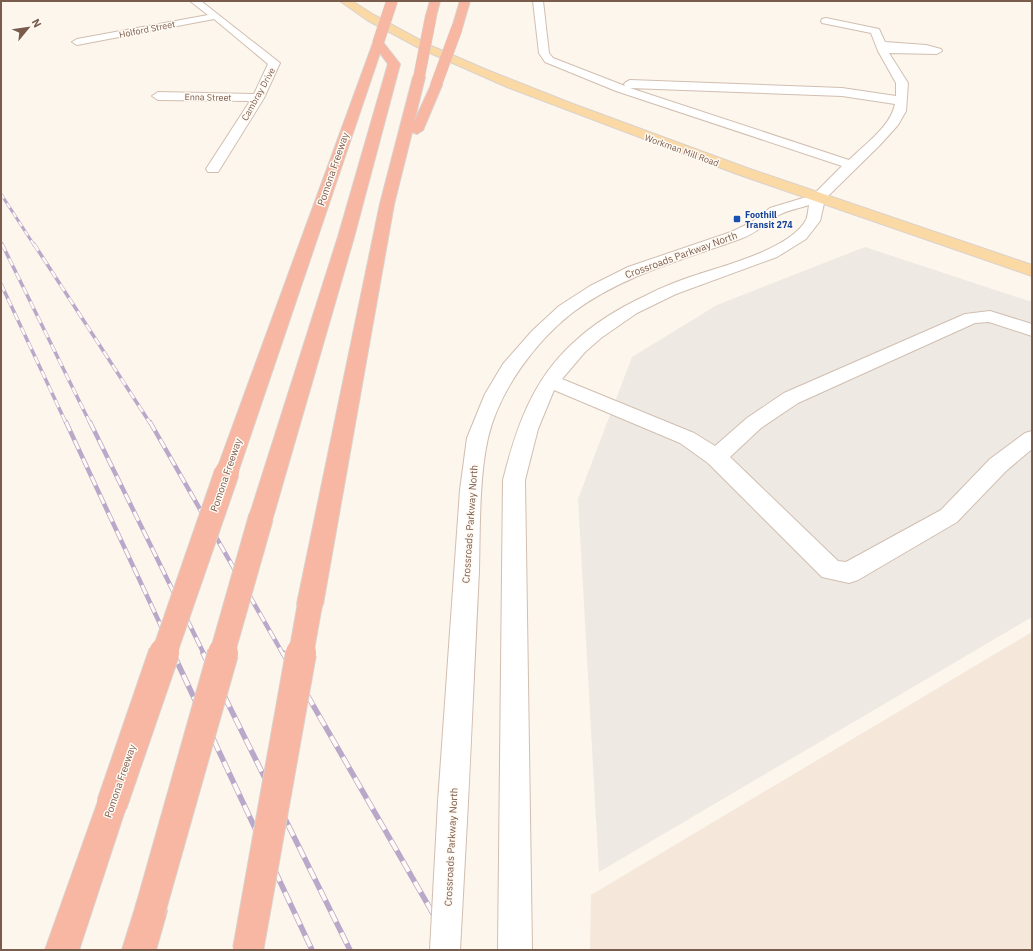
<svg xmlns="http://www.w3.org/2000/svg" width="1033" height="951" font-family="'IBM Plex Sans',sans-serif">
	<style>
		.residential { fill: #f5e8da }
		.industrial { fill: #efe9e4 }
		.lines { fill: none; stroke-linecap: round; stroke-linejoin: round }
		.minor-casing { stroke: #d1beb0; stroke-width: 2 }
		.major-casing { stroke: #dad1cd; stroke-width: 2 }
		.highway-casing { stroke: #dad1cd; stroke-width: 2 }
		.minor { fill: #fff; fill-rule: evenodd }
		.major { fill: #fbd9a5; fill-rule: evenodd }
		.highway { fill: #f7b7a3; fill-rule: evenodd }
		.rail-far3-casing { stroke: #b9a8c9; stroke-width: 3 }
		.rail-far2-casing { stroke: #b9a8c9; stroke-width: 3.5 }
		.rail-far1-casing { stroke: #b9a8c9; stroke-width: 4.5 }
		.rail-casing { stroke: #b9a8c9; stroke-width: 5.5 }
		.rail-far3 { stroke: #fffaf3; stroke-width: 2; stroke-dasharray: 5.5; stroke-linecap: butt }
		.rail-far2 { stroke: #fffaf3; stroke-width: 2.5; stroke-dasharray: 8; stroke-linecap: butt }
		.rail-far1 { stroke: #fffaf3; stroke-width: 3; stroke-dasharray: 10; stroke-linecap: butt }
		.rail { stroke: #fffaf3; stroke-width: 4; stroke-dasharray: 12; stroke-linecap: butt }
		.minor-bridge-casing { stroke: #d1beb0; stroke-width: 32; stroke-linecap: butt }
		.highway-bridge-far2-casing { stroke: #dad1cd; stroke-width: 12; stroke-linecap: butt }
		.highway-bridge-far1-casing { stroke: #dad1cd; stroke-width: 26; stroke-linecap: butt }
		.highway-bridge-casing { stroke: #dad1cd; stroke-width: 32; stroke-linecap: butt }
		.minor-bridge { stroke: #fff; stroke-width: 30 }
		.highway-bridge-far2 { stroke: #f7b7a3; stroke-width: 11 }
		.highway-bridge-far1 { stroke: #f7b7a3; stroke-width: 24 }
		.highway-bridge { stroke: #f7b7a3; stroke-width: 30 }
		.transit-dot { fill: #1a4fb4; stroke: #fffaf3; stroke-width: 1.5 }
		.labels { text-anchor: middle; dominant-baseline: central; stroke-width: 3; stroke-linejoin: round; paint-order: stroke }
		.far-street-label { font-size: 9px; fill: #7a5c4d; stroke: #fffaf3 }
		.far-transit-label { font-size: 9px; font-weight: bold; fill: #164399; stroke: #fffaf3; text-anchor: start }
		.street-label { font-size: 10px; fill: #7a5c4d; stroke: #fffaf3 }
	</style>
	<rect width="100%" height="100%" fill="#fdf6ec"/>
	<!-- residential -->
	<path class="residential" d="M 1032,632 L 1032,950 L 590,950 L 591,895 Z"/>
	<!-- industrial -->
	<path class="industrial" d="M 865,247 L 1032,302 L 1032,617 L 599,872 L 578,499 L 632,357 L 717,305 Z"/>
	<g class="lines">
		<!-- minor casing -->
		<g class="minor-casing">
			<path id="minor" d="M 190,1 L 201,1 L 280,63 L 264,98 L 220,169 L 218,172 L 208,172 L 206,169 L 250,101 L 158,100 L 152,96 L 158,92 L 254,94 L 268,64 L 214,19 L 77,45 L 72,42 L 77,39 L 208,15 Z
				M 533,1 L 543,1 L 549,53 L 553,58 L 625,86 L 624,84 L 626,82 L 630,80 L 842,88 L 896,96 L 896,83 L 878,51 L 871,33 L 822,23 L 821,21 L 822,19 L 826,18 L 879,29 L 885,42 L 926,45 L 941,49 L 942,51 L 937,54 L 889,53 L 908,83 L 906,111 L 898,125 L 880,145 L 825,199 L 820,221 L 806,239 L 777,257 L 676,294 L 637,313 L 601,338 L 585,352 L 562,379 L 694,433 L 715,446 L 747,418 L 784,393 L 965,314 L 990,311 L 1032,324 L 1032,336 L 989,322 L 975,323 L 798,403 L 761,428 L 730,457 L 838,561 L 846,562 L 941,510 L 990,459 L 1025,433 L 1032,431 L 1032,449 L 1006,471 L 957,522 L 858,580 L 849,583 L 822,577 L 708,463 L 680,443 L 554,390 L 538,429 L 525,480 L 532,950 L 498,950 L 503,480 C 516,428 532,381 572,344 C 593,324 619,308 645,296 C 662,287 680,280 699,274 C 727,265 791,248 806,220 C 808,216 808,210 809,205 C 800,208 788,210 779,215 C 766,223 755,234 740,239 C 682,260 621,276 572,313 C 534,343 499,391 488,438 C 479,478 480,530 479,571 C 475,648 472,725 468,802 L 464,813 L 453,817 L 442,813 L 438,802 L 460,490 L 467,438 L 485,394 L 503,364 L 532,331 L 559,306 L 590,286 L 628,267 L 731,232 L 752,222 L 770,208 L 813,195 L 842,166 L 616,91 L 545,62 L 539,53 ZM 630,88 L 842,96 L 895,104 C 891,126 865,144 849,160 Z"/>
		</g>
		<!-- major casing -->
		<g class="major-casing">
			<path id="major" d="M 340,1 L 352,1 L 374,15 L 429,45 L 487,70 L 573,104 L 747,168 L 1032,265 L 1032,276 L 737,174 L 507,87 L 421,49 L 367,20 Z"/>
		</g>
		<!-- highway casing -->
		<g class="highway-casing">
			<path id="highway" d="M 430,1 L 440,1 L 436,16 L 431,19 L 426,16 Z
				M 460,1 L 470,1 L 462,28 L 457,31 L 452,28 Z
				M 378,40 L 382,41 L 400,64 L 354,237 L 273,517 L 269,523 L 261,526 L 253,523 L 249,517 L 338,237 L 388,64 L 380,53 L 238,472 L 235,478 L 227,480 L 219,478 L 216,472 L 373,43 Z
				M 419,74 L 425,77 L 414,122 L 432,83 L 436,81 L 442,85 L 423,130 L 417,134 L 412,132 L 394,204 L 323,604 L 319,612 L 310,615 L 301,612 L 297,604 L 380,204 L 413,77 Z
				M 112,789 L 123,793 L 127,804 L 79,950 L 45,950 L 101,793 Z
				M 150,894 L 162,899 L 167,911 L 156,950 L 122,950 L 138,899 Z"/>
		</g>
		<!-- minor -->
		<use href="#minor" class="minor"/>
		<!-- major -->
		<use href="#major" class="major"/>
		<!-- highway -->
		<use href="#highway" class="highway"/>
		<!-- rail-far3 casing -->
		<g class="rail-far3-casing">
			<path id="rail-far3" d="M 1,194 L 34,245
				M 1,243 L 2,245"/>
		</g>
		<!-- rail-far2 casing -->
		<g class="rail-far2-casing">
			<path id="rail-far2" d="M 2,244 L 90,423
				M 34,244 L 150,423
				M 1,284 L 66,423"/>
		</g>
		<!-- rail-far1 casing -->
		<g class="rail-far1-casing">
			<path id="rail-far1" d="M 66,422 L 174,654
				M 90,422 L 204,654
				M 150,422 L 283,654"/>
		</g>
		<!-- rail casing -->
		<g class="rail-casing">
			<path id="rail" d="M 173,653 L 312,950
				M 203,653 L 350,950
				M 283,653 L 454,950"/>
		</g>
		<!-- rail-far3 -->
		<use href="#rail-far3" class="rail-far3"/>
		<!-- rail-far2 -->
		<use href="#rail-far2" class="rail-far2"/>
		<!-- rail-far1 -->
		<use href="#rail-far1" class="rail-far1"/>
		<!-- rail -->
		<use href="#rail" class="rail"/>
		<!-- minor-bridge casing -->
		<g class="minor-bridge-casing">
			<path id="minor-bridge" d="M 445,950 L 453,802"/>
		</g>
		<!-- highway-bridge-far2 casing -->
		<g class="highway-bridge-far2-casing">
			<path id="highway-bridge-far2" d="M 378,43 L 392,1
				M 419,77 L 431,16
				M 436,85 L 457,28"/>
		</g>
		<!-- highway-bridge-far1 casing -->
		<g class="highway-bridge-far1-casing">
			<path id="highway-bridge-far1" d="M 164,654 L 227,472
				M 222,654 L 261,517
				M 301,654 L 310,604"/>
		</g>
		<!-- highway-bridge casing -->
		<g class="highway-bridge-casing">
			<path id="highway-bridge" d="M 112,804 L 164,653
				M 150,911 L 223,653
				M 248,950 L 301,653"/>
		</g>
		<!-- minor-bridge -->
		<use href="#minor-bridge" class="minor-bridge"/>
		<!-- highway-bridge-far2 -->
		<use href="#highway-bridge-far2" class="highway-bridge-far2"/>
		<!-- highway-bridge-far1 -->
		<use href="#highway-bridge-far1" class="highway-bridge-far1"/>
		<!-- highway-bridge -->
		<use href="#highway-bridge" class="highway-bridge"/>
	</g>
	<!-- markers -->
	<rect class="transit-dot" x="733" y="215" width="8" height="8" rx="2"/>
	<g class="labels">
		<!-- far-street labels -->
		<g class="far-street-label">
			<text transform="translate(147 29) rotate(-11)">Holford Street</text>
			<text transform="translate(258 94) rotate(-61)">Cambray Drive</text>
			<text transform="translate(208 97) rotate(1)">Enna Street</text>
			<text transform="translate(682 150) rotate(20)">Workman Mill Road</text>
		</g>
		<!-- far-transit labels -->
		<g class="far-transit-label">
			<text x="745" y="214">Foothill<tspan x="745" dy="10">Transit 274</tspan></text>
		</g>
		<!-- street labels -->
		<g class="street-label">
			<text transform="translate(333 169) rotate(-71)">Pomona Freeway</text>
			<text transform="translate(681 255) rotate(-20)">Crossroads Parkway North</text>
			<text transform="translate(226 475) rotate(-71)">Pomona Freeway</text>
			<text transform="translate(470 524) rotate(-86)">Crossroads Parkway North</text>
			<text transform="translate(120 781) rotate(-71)">Pomona Freeway</text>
			<text transform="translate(451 847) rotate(-87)">Crossroads Parkway North</text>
		</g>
	</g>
	<!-- border -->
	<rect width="1033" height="951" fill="none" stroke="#7a5c4d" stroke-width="4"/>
	<!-- north arrow -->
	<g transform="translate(28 28) rotate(61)" stroke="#fffaf3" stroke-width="3" paint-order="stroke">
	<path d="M0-3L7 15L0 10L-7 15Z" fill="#7a5c4d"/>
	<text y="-6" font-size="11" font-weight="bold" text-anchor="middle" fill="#7a5c4d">N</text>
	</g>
</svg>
